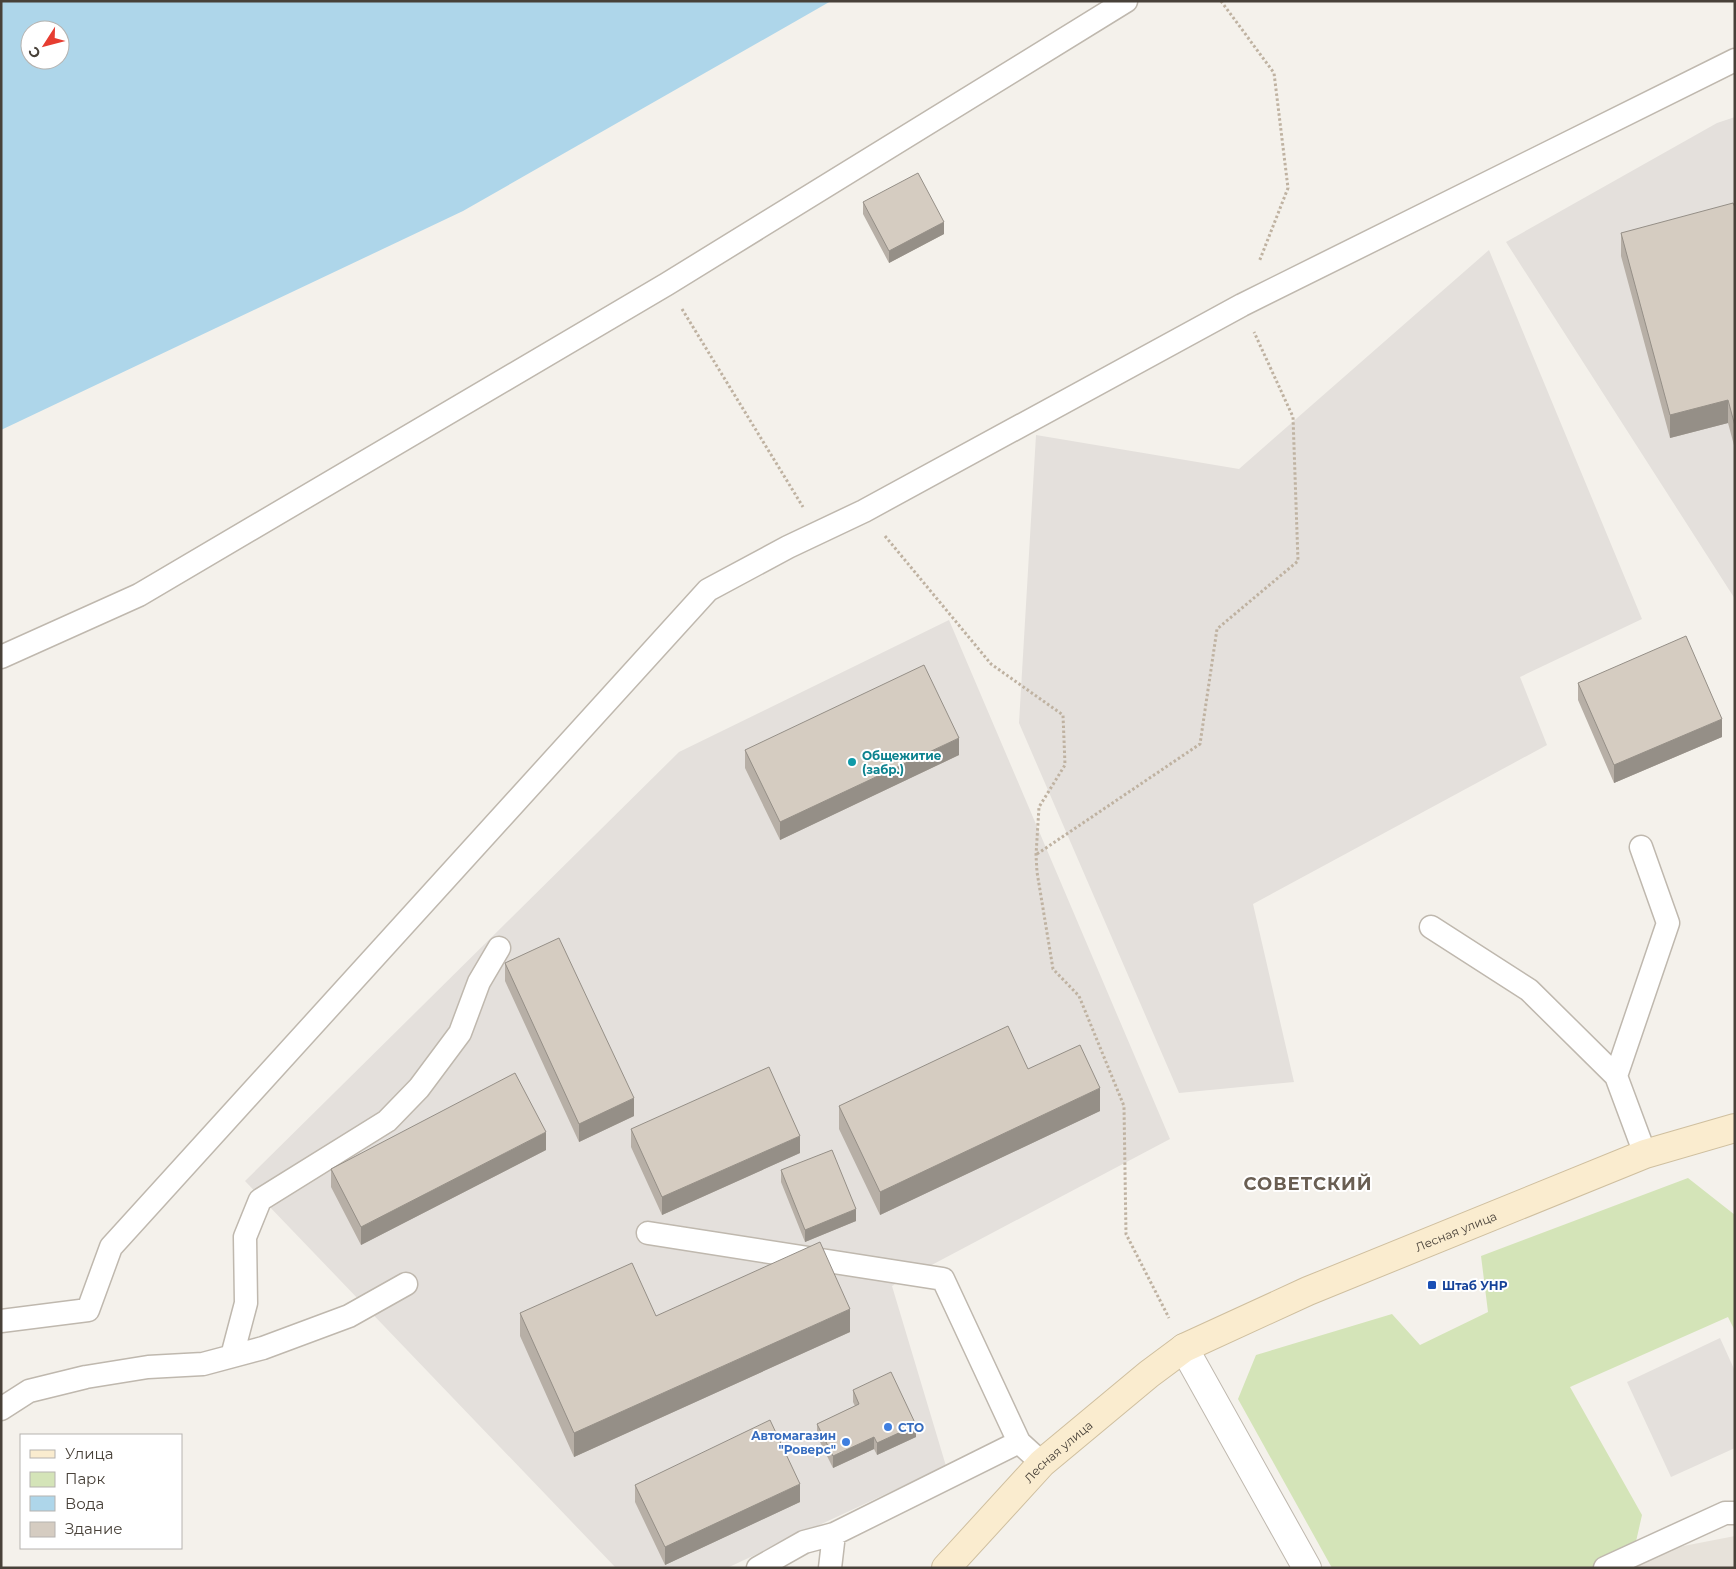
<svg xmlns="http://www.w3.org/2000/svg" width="1736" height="1569" font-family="Montserrat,sans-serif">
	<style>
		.residential { fill: #e7e2da }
		.industrial { fill: #e4e0dc }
		.green { fill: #d4e4b8 }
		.water { fill: #aed6ea; fill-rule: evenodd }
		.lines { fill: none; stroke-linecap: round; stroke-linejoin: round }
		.service-casing { stroke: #bfb8ae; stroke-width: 25 }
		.minor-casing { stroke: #bfb8ae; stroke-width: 30 }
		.secondary-casing { stroke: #cfbf9f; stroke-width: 30 }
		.path { stroke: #bfb2a1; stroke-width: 3; stroke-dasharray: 2.5 2.5; stroke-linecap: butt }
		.service { stroke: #fff; stroke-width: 22 }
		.minor { stroke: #fff; stroke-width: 28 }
		.secondary { stroke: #faeccf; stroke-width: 28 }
		.wall { fill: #b7afa6 }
		.shaded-wall { fill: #958f87 }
		.building { fill: #d5ccc1; stroke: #958f87 }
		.culture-dot { fill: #0f9aa8; stroke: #fff; stroke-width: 2 }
		.transit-dot { fill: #1a4fb4; stroke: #fff; stroke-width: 2 }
		.shop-dot { fill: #3f7fe0; stroke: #fff; stroke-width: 2 }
		.labels { text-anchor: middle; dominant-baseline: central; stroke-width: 4; stroke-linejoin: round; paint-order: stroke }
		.culture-label { font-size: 12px; font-weight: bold; fill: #0d838f; stroke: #fff; text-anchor: start }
		.street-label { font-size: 12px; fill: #484139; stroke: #fff }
		.transit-label { font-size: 12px; font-weight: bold; fill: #164399; stroke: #fff; text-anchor: start }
		.shop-label { font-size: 12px; font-weight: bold; fill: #366cbe; stroke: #fff; text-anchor: start }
		.district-label { font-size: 18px; font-weight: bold; letter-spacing: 1px; fill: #695e52; stroke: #fff }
	</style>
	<rect width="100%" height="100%" fill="#f4f1eb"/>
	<!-- residential -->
	<path class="residential" d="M 1735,1536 L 1735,1568 L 1570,1568 Z"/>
	<!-- industrial -->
	<path class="industrial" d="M 1735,117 L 1735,599 L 1506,242 L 1717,123 Z
		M 1489,250 L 1642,619 L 1520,677 L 1547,745 L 1253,904 L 1294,1082 L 1179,1093 L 1019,723 L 1036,435 L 1239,469 Z
		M 949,620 L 1170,1139 L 892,1286 L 946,1466 L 727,1568 L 616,1568 L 245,1181 L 679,752 Z
		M 1720,1338 L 1735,1371 L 1735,1448 L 1671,1477 L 1627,1382 Z"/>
	<!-- green -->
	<path class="green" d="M 1688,1178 L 1735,1215 L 1735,1331 L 1728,1317 L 1570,1387 L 1642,1515 L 1630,1568 L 1332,1568 L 1238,1399 L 1256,1355 L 1392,1314 L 1420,1345 L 1488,1312 L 1481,1256 Z"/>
	<!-- water -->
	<path class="water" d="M 1,1 L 831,1 L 463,211 L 1,430 ZM 30,30 L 60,30 L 60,60 L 30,60 Z"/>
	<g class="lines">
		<!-- service casing -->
		<g class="service-casing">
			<path id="service" d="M 1,657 L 139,595 L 667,284 L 1126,1
				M 1431,927 L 1529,990 L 1616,1076 L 1645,1154
				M 1616,1076 L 1668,923 L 1641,847
				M 648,1233 L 943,1279 L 1019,1442 L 1042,1463
				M 1,1321 L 88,1310 L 111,1247 L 708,590 L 788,547 L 864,511 L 1242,305 L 1735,60
				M 232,1356 L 246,1303 L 245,1237 L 260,1200 L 387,1121 L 419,1088 L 460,1033 L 479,982 L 499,948
				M 1,1409 L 29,1391 L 86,1377 L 148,1367 L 203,1364 L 263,1348 L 349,1316 L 406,1284
				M 834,1534 L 1019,1442
				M 758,1568 L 804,1542 L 834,1534 L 830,1568
				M 1605,1568 L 1725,1513 L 1735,1513"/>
		</g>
		<!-- minor casing -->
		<g class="minor-casing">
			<path id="minor" d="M 1184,1348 L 1307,1568"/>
		</g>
		<!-- secondary casing -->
		<g class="secondary-casing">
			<g id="secondary">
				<path id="s1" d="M 946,1568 L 1042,1463 L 1149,1374 L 1184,1348 L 1308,1291 L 1645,1154 L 1735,1128"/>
			</g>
		</g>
		<!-- path -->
		<path class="path" d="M 1221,1 L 1274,73 L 1288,188 L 1259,262
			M 682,309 L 803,507
			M 885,536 L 991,664 L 1063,715 L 1065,765 L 1039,807 L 1036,855 L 1037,872 L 1053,969 L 1079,996 L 1124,1106 L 1126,1234 L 1169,1318
			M 1037,854 L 1200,744 L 1217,629 L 1298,561 L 1293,417 L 1254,332"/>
		<!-- service -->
		<use href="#service" class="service"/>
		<!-- minor -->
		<use href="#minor" class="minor"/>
		<!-- secondary -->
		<use href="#secondary" class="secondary"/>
	</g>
	<!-- wall -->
	<path class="wall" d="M 863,202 L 944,234 L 889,263 L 863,214 Z
		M 1735,207 L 1735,449 L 1728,423 L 1670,438 L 1621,256 L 1621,233 Z
		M 1578,683 L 1722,737 L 1614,783 L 1578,700 Z
		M 745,750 L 959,755 L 780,840 L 745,768 Z
		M 505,963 L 634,1116 L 579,1142 L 505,981 Z
		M 1028,1069 L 1100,1111 L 880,1215 L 839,1129 L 839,1106 Z
		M 631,1129 L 800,1153 L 662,1215 L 631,1147 Z
		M 546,1150 L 361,1245 L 331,1187 L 331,1169 Z
		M 781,1170 L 856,1221 L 805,1242 L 781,1182 Z
		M 520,1313 L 850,1332 L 574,1457 L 520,1336 Z
		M 853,1390 L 916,1437 L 877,1455 L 874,1449 L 833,1468 L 817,1436 L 817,1424 L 855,1406 L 853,1402 Z
		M 635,1485 L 800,1502 L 665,1565 L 635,1502 Z"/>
	<!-- shaded-wall -->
	<path class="shaded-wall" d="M 944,222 L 944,234 L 889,263 L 889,251 Z
		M 1728,400 L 1728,423 L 1670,438 L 1670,415 Z
		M 1722,719 L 1722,737 L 1614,783 L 1614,765 Z
		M 959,738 L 959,755 L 780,840 L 780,822 Z
		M 1100,1088 L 1100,1111 L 880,1215 L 880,1192 Z
		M 634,1098 L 634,1116 L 579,1142 L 579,1124 Z
		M 546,1132 L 546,1150 L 361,1245 L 361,1227 Z
		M 800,1136 L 800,1153 L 662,1215 L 662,1197 Z
		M 856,1209 L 856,1221 L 805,1242 L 805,1230 Z
		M 850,1309 L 850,1332 L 574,1457 L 574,1433 Z
		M 916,1425 L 916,1437 L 877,1455 L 877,1443 Z
		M 874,1437 L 874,1449 L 833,1468 L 833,1456 Z
		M 800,1484 L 800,1502 L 665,1565 L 665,1547 Z"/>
	<!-- building -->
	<path class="building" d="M 918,173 L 944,222 L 889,251 L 863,202 Z
		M 1733,203 L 1735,207 L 1735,426 L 1728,400 L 1670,415 L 1621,233 Z
		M 1686,636 L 1722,719 L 1614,765 L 1578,683 Z
		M 924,665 L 959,738 L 780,822 L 745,750 Z
		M 559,938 L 634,1098 L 579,1124 L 505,963 Z
		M 1008,1026 L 1028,1069 L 1080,1045 L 1100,1088 L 880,1192 L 839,1106 Z
		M 769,1067 L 800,1136 L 662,1197 L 631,1129 Z
		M 515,1073 L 546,1132 L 361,1227 L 331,1169 Z
		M 832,1150 L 856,1209 L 805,1230 L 781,1170 Z
		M 820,1242 L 850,1309 L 574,1433 L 520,1313 L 632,1263 L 656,1316 Z
		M 891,1372 L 916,1425 L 877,1443 L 874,1437 L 833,1456 L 817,1424 L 859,1404 L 853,1390 Z
		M 770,1420 L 800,1484 L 665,1547 L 635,1485 Z"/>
	<!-- markers -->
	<circle class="culture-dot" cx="852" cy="762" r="5"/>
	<rect class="transit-dot" x="1427" y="1280" width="10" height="10" rx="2.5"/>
	<g class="shop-dot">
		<circle cx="888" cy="1427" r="5"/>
		<circle cx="846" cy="1442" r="5"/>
	</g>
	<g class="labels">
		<!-- culture labels -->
		<g class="culture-label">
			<text x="862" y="755">Общежитие<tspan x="862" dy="14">(забр.)</tspan></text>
		</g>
		<!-- street labels -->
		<g class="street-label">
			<text stroke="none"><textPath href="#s1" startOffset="621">Лесная улица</textPath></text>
			<text stroke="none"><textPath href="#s1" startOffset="162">Лесная улица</textPath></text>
		</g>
		<!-- transit labels -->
		<g class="transit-label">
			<text x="1442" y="1285">Штаб УНР</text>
		</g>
		<!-- shop labels -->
		<g class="shop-label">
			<text x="898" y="1427">СТО</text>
			<text x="836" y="1435" text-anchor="end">Автомагазин<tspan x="836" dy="14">"Роверс"</tspan></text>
		</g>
		<!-- district labels -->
		<g class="district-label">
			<text x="1308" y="1184">СОВЕТСКИЙ</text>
		</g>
	</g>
	<!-- border -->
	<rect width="1736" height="1569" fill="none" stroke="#484139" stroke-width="5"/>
	<!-- legend -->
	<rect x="20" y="1434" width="162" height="115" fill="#ffffff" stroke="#b6b3b0"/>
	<rect x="30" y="1450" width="25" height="8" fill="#faeccf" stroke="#b6b3b0"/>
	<text x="65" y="1459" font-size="15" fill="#484139">Улица</text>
	<rect x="30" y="1472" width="25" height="15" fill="#d4e4b8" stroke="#b6b3b0"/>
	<text x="65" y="1484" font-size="15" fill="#484139">Парк</text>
	<rect x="30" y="1496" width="25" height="15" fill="#aed6ea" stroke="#b6b3b0"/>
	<text x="65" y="1509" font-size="15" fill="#484139">Вода</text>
	<rect x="30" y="1522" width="25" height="15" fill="#d5ccc1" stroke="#b6b3b0"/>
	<text x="65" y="1534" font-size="15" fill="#484139">Здание</text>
	<!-- north arrow -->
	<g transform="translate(45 45) rotate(234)"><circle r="24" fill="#ffffff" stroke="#b6b3b0"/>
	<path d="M0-4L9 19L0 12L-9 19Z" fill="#e63d31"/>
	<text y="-8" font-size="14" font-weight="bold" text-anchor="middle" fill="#484139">С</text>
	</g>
</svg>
